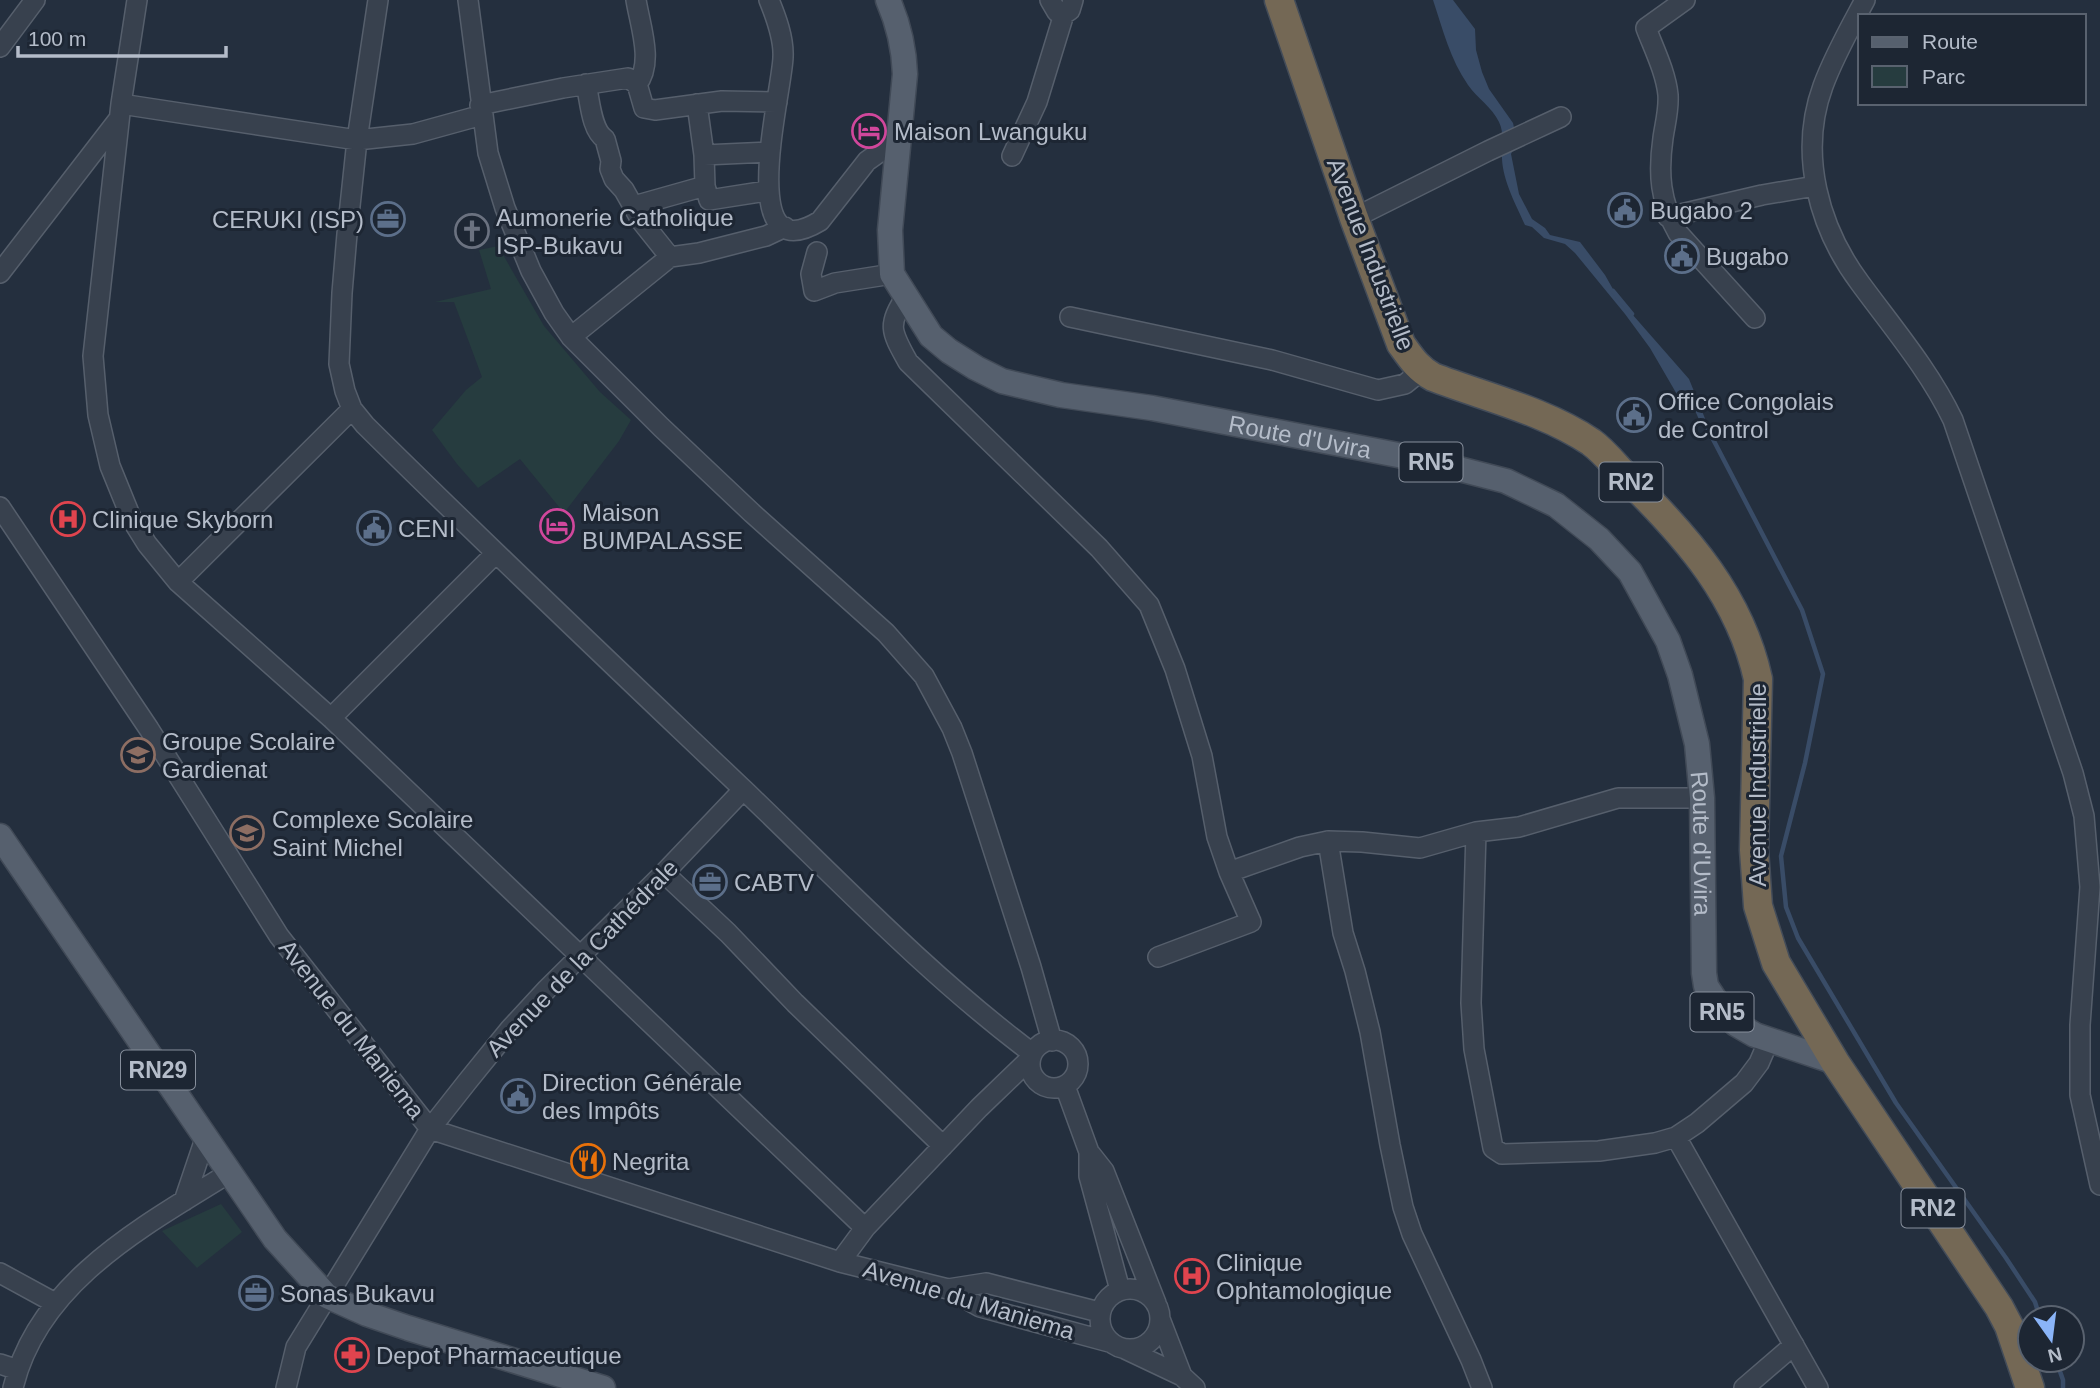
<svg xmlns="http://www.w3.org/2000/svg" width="2100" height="1388" font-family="Arial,sans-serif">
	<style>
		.green { fill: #263c3f }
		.water { fill: #394c67 }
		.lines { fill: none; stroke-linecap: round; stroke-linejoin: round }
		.stream { stroke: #394c67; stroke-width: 4.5 }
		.minor-casing { stroke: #565f6c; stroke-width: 22 }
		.major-casing { stroke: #414a57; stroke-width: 27 }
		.highway-casing { stroke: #434c59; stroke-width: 31 }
		.minor { stroke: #38414e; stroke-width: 19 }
		.major { stroke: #56606e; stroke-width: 24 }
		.highway { stroke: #746855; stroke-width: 28 }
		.labels { text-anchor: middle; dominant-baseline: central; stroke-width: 6; stroke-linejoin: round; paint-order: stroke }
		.shield { fill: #1d2633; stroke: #878f9c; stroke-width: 2 }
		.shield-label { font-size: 23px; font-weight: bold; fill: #b4bcc9 }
		.poi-label { font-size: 24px; fill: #b4bcc9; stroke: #1d2633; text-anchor: start }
		.street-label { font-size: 24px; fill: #b4bcc9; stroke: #1d2633 }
	</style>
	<rect width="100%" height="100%" fill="#242f3e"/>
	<!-- green -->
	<path class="green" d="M 498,246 L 544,326 L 600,392 L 631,420 L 619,441 L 564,513 L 520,459 L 478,488 L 457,464 L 432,430 L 466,390 L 482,377 L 454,302 L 435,302 L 491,289 L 479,250 Z
		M 221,1204 L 242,1232 L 197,1268 L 162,1231 Z"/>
	<!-- water -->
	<path class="water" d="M 1433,0 L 1453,0 L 1475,29 L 1476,50 L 1482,72 L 1489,89 L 1513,123 L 1517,141 L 1511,154 L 1519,194 L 1532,219 L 1545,228 L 1550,235 L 1580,242 L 1605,275 L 1618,298 L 1689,379 L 1706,421 L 1701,424 L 1693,406 L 1682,403 L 1650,348 L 1625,314 L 1575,253 L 1565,244 L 1544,238 L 1532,227 L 1525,225 C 1516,205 1503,181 1502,159 C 1501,145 1505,135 1499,122 C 1492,107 1477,98 1468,85 C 1450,59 1443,30 1433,0 Z"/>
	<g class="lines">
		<!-- stream -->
		<path class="stream" d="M 1613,291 L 1632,314
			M 1703,420 L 1802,610 L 1823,674 L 1805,763 L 1781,856 L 1786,907 L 1798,938 L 1896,1103 L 2006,1258 L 2035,1302 L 2040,1318
			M 2056,1360 L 2063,1380 L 2063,1388"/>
		<!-- minor casing -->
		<g class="minor-casing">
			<path id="minor" d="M 137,0 L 121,104 L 93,356 L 98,415 L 110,466 L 132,520 L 147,544 L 178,582 L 331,718 L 865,1228
				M 378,0 L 357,140 L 347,234 L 342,293 L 339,364 L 345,391 L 352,409 L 365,425 C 489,548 616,668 743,789 C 837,879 928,975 1032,1053
				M 468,0 L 488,153 L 505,208 L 531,271 L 554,313 L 571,337 L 661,427 L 752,513 L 886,633 L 924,676 L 952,728 L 962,753 L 1031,967 L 1052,1041
				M 636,0 C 640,25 654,63 637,84
				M 769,0 C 776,17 784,38 783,57 C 783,88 733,274 820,221 L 867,161 L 898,139
				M 1050,0 L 1057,12 L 1064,14 L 1070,10 L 1073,0
				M 1685,0 L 1646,28 C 1654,49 1666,73 1668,95 C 1669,110 1665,124 1663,138 C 1658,173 1660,202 1678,233 L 1755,318
				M 1865,0 C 1850,28 1834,56 1823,86 C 1798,154 1819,228 1860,283 C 1893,328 1929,370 1953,420 L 2073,773 L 2084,816 L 2090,887 L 2080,1025 L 2080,1095 L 2100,1185
				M 0,47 L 35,0
				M 586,84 C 590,100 591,130 605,139 L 611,161 L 610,169 L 614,179 L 624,190 L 642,222 L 670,257
				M 121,104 L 357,140 L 413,134 L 482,115
				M 697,104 L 704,155 L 770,152
				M 480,105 L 563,88 L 628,78 L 637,84 L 644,108 L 655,110 L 722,101 L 777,102
				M 704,155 L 705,186 L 709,200 L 767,191
				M 1012,156 L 1037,102 L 1064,14
				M 634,206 L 705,186
				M 1668,217 L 1762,195 L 1815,186
				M 1354,218 L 1488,151 L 1561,117
				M 817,252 L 811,274 L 814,291 L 835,283 L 892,274
				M 0,273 L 118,120
				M 906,297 C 886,325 892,333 908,362 L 1099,548 L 1149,605 L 1175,669 L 1202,756 L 1217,837 L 1229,872 L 1300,847 L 1328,841 L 1362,842 L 1420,848 L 1476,832 L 1519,827 L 1618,798 L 1702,798
				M 1070,317 L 1272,360 L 1378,390 L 1405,384 L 1421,371
				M 571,337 L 670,257 L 699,253 L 766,236 L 785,227
				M 0,507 L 149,729 L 279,936 L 430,1129 L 840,1262 L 948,1289 L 980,1307 L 1109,1342
				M 178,582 L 352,409
				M 331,718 L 495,554
				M 1476,832 L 1471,1003 L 1474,1049 L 1493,1148 L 1502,1154 L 1599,1151 L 1655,1143 L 1676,1137 L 1697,1123 L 1744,1083 L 1759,1063 L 1769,1040
				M 1328,841 L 1343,933 L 1355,971 L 1370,1032 L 1390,1145 L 1403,1207 L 1412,1234 L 1471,1360 L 1482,1388
				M 664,873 L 728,933 L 795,1003 L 943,1146
				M 1158,957 L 1251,922 L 1229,872
				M1030 1064a24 24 0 1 1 48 0a24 24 0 1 1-48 0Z
				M 1065,1086 L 1089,1152 L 1104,1171 L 1156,1303
				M 1676,1137 L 1818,1388
				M 1089,1152 L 1089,1176 L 1120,1290
				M 184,1201 L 205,1139
				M 840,1262 L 865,1228 L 979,1108 L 1030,1059
				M 0,1273 L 55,1303
				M1100 1319a30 30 0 1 1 60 0a30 30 0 1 1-60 0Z
				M 948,1289 L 986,1283 L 1099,1312
				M 1160,1319 L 1182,1376
				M 1125,1349 L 1182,1376 L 1195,1388
				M 0,1364 L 18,1370
				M 13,1388 C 38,1282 144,1226 229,1173
				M 286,1388 L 296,1347 L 430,1129 L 467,1082 L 510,1029 L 547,989 L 664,873 L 743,790
				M 1744,1388 L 1794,1345"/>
		</g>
		<!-- major casing -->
		<g class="major-casing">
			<g id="major">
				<path id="s1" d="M 888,0 C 899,25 904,47 905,74 L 890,230 L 892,274 L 931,336 L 949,351 L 976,368 L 1002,381 L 1061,395 L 1152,408 L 1424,460 L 1506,481 L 1556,505 L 1599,539 L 1630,572 L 1668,641 L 1680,675 L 1697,744 L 1702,798 L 1704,973 L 1706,986 L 1723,1012 L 1736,1024 L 1755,1035 L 1835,1062"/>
				<path d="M 0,836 L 275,1239 L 327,1296 L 367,1314 L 408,1328 L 603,1388"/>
			</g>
		</g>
		<!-- highway casing -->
		<g class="highway-casing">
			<path id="highway" d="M 1279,0 L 1354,218 L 1401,344 C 1411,358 1418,369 1433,377 C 1485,397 1545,411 1591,442 C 1605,452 1617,468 1629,480 C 1687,537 1740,597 1758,679 L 1754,850 L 1758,906 L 1776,963 L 1835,1062 L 1999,1307 L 2009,1326 L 2030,1388"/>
		</g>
		<!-- minor -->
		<use href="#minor" class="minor"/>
		<!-- major -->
		<use href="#major" class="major"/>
		<!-- highway -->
		<use href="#highway" class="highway"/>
	</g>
	<!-- icons -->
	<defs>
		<g id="hotel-ring" transform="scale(1.75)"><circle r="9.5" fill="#1d2633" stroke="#d1479c" stroke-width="1.5"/><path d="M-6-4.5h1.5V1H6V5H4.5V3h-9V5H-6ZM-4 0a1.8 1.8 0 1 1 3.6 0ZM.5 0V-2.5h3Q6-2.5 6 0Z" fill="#d1479c"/></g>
		<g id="civic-ring" transform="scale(1.75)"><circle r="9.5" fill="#1d2633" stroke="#5c6f8a" stroke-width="1.5"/><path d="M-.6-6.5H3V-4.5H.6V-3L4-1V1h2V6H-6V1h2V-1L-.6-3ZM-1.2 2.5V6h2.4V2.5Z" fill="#5c6f8a"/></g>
		<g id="office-ring" transform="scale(1.75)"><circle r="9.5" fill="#1d2633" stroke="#5c6f8a" stroke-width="1.5"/><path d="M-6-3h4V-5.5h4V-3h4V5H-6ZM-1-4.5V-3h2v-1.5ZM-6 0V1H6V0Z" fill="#5c6f8a"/></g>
		<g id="church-ring" transform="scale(1.75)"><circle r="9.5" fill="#1d2633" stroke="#6b7280" stroke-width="1.5"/><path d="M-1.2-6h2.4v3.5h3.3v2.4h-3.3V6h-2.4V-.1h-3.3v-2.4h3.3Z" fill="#6b7280"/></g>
		<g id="hospital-ring" transform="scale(1.75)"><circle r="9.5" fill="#1d2633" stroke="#e0444e" stroke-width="1.5"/><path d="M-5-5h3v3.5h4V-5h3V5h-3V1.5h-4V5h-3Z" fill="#e0444e"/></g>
		<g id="school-ring" transform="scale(1.75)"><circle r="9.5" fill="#1d2633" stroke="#8d6e63" stroke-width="1.5"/><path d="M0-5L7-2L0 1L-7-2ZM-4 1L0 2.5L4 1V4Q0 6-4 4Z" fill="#8d6e63"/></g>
		<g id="restaurant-ring" transform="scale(1.75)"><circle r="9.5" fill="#1d2633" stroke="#e8710a" stroke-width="1.5"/><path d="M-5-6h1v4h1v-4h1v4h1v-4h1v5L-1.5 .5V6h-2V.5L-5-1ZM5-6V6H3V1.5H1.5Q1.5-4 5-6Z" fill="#e8710a"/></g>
		<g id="pharmacy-ring" transform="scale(1.75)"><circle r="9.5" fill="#1d2633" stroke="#e0444e" stroke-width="1.5"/><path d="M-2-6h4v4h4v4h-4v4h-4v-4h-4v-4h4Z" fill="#e0444e"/></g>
	</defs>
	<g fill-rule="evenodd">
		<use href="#hotel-ring" x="869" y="131"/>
		<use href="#civic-ring" x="1625" y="210"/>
		<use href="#office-ring" x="388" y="219"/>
		<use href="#church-ring" x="472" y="231"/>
		<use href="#civic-ring" x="1682" y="256"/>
		<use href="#civic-ring" x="1634" y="415"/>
		<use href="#hospital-ring" x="68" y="519"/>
		<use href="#hotel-ring" x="557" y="526"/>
		<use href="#civic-ring" x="374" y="528"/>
		<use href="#school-ring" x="138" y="755"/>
		<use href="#school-ring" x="247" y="833"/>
		<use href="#office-ring" x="710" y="882"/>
		<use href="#civic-ring" x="518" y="1096"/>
		<use href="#restaurant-ring" x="588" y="1161"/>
		<use href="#hospital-ring" x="1192" y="1276"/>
		<use href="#office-ring" x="256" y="1293"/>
		<use href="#pharmacy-ring" x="352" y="1355"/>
	</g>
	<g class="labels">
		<!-- shield labels -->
		<g class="shield">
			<rect x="1399.5" y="442.5" width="63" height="39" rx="5"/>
			<rect x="1599.5" y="462.5" width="63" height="39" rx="5"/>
			<rect x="1690.5" y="992.5" width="63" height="39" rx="5"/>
			<rect x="121" y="1050.5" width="74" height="39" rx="5"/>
			<rect x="1901.5" y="1188.5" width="63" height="39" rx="5"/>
		</g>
		<g class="shield-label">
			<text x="1431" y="462">RN5</text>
			<text x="1631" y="482">RN2</text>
			<text x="1722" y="1012">RN5</text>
			<text x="158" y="1070">RN29</text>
			<text x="1933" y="1208">RN2</text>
		</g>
		<!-- poi labels -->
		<g class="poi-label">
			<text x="894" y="131">Maison Lwanguku</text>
			<text x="1650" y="210">Bugabo 2</text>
			<text x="496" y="217">Aumonerie Catholique<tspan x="496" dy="28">ISP-Bukavu</tspan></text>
			<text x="364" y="219" text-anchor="end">CERUKI (ISP)</text>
			<text x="1706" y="256">Bugabo</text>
			<text x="1658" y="401">Office Congolais<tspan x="1658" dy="28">de Control</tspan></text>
			<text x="582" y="512">Maison<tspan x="582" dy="28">BUMPALASSE</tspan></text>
			<text x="92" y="519">Clinique Skyborn</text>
			<text x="398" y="528">CENI</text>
			<text x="162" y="741">Groupe Scolaire<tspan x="162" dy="28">Gardienat</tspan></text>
			<text x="272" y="819">Complexe Scolaire<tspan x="272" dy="28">Saint Michel</tspan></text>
			<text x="734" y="882">CABTV</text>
			<text x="542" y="1082">Direction Générale<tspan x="542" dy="28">des Impôts</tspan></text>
			<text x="612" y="1161">Negrita</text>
			<text x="1216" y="1262">Clinique<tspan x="1216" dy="28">Ophtamologique</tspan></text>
			<text x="280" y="1293">Sonas Bukavu</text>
			<text x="376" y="1355">Depot Pharmaceutique</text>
		</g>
		<!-- street labels -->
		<g class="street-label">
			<text transform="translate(1371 254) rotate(69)">Avenue Industrielle</text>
			<text stroke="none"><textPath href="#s1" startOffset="738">Route d'Uvira</textPath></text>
			<text transform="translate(1757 785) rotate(-90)">Avenue Industrielle</text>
			<text stroke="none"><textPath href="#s1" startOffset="1390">Route d'Uvira</textPath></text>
			<text transform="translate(582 958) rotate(-46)">Avenue de la Cathédrale</text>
			<text transform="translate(352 1029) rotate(52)">Avenue du Maniema</text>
			<text transform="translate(969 1300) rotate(17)">Avenue du Maniema</text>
		</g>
	</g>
	<!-- legend -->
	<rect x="1858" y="14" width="228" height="91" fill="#1d2633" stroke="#59626f" stroke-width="2"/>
	<rect x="1872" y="37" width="35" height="10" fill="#56606e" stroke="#59626f" stroke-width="2"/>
	<text x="1922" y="49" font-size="21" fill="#b4bcc9">Route</text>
	<rect x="1872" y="66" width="35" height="21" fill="#263c3f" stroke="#59626f" stroke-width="2"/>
	<text x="1922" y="84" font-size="21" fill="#b4bcc9">Parc</text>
	<!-- north arrow -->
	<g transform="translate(2051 1339) rotate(166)"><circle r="33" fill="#1d2633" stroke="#59626f" stroke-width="2"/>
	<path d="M0-5L12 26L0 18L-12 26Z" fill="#8ab4f8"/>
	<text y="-10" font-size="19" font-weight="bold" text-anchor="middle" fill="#b4bcc9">N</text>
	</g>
	<!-- scale -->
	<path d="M18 46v10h208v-10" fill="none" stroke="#b4bcc9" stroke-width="3.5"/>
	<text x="28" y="46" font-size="21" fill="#b4bcc9" stroke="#1d2633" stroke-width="5" paint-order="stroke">100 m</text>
</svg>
